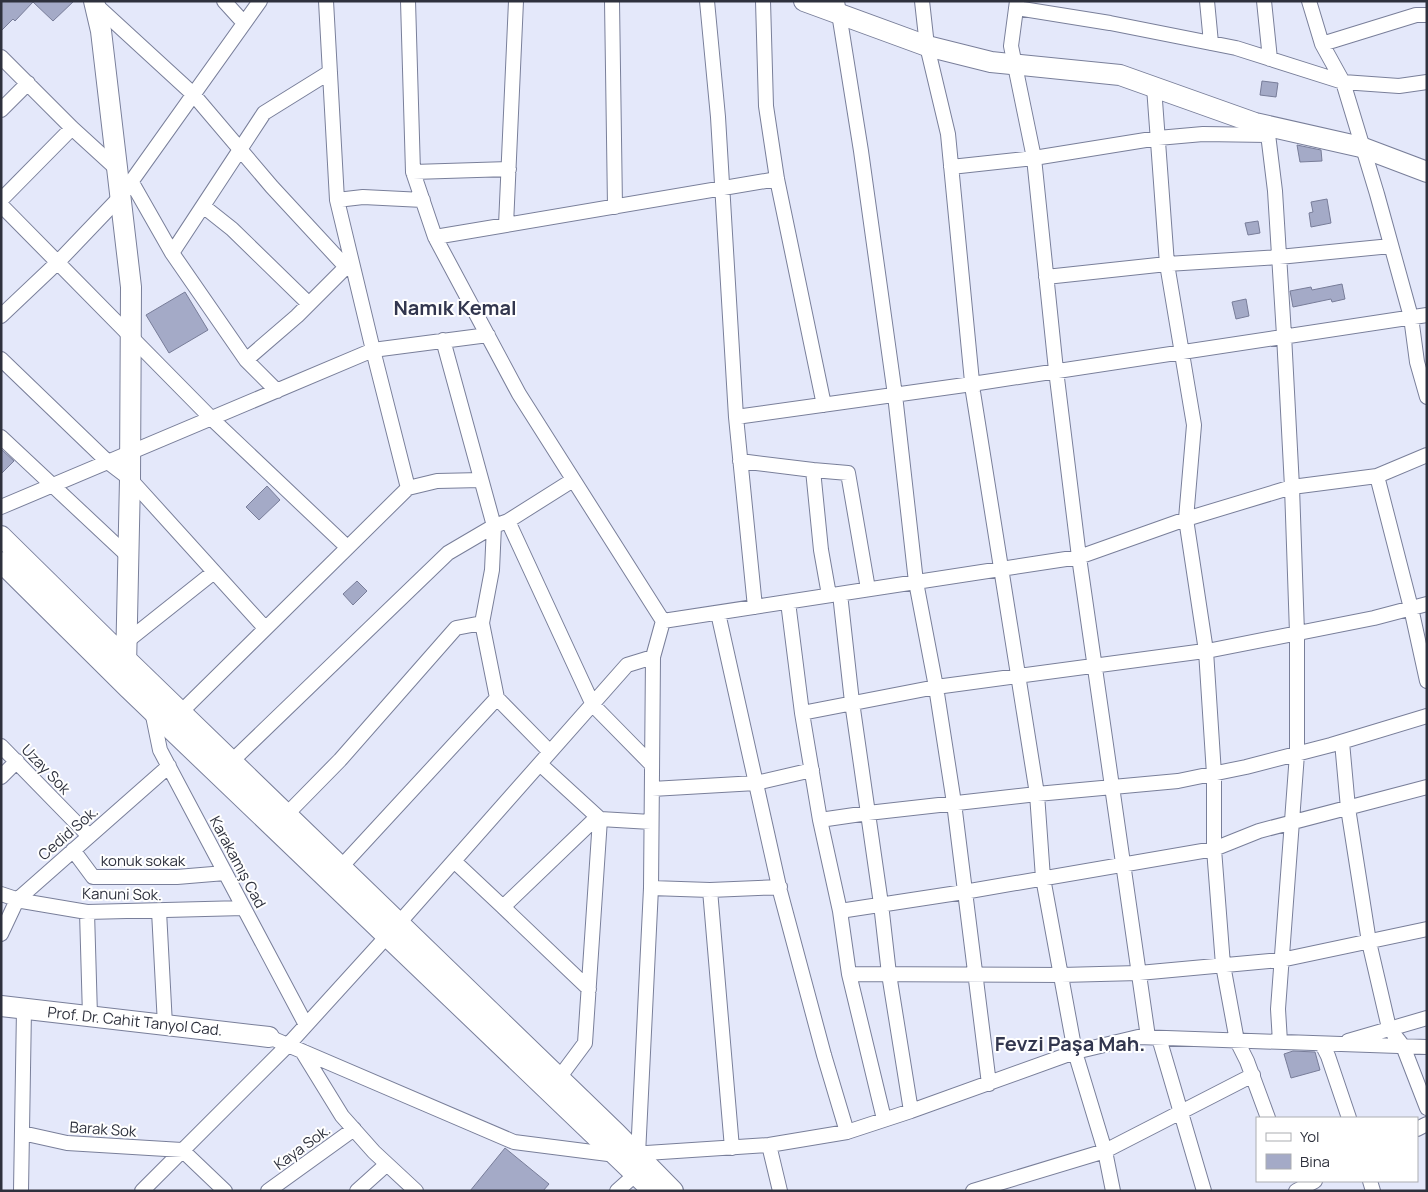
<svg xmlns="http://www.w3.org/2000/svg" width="1428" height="1192" font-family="Manrope,sans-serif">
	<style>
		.building { fill: #a4aac7; stroke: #787d99 }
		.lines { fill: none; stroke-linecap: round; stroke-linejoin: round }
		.street-casing { stroke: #797f9a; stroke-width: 16 }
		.secondary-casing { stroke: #797f9a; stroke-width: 22 }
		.street { stroke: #fff; stroke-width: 14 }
		.secondary { stroke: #fff; stroke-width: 20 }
		.labels { text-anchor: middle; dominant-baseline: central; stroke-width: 4; stroke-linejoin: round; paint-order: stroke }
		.street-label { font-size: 15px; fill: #2e313d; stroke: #fff }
		.district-label { font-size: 20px; font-weight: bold; fill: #32364e; stroke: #fff }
	</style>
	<rect width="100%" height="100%" fill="#e4e8fa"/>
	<!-- building -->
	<path class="building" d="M 1,1 L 74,1 L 53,21 L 33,2 L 15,21 L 13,19 L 1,31 Z
		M 1262,81 L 1278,83 L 1276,97 L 1260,95 Z
		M 1297,145 L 1321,150 L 1322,161 L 1300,162 Z
		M 1327,199 L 1331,223 L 1311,227 L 1309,213 L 1313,212 L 1311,202 Z
		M 1258,221 L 1260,233 L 1248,235 L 1245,223 Z
		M 1342,284 L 1345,299 L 1332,302 L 1331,299 L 1293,307 L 1290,291 L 1311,287 L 1312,290 Z
		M 185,292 L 208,330 L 169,353 L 146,315 Z
		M 1246,299 L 1249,316 L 1236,319 L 1232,302 Z
		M 1,449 L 14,461 L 1,474 Z
		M 267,486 L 280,500 L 259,520 L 246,507 Z
		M 357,581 L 367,591 L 353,605 L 343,594 Z
		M 1293,1051 L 1315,1052 L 1320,1070 L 1291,1078 L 1284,1054 Z
		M 505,1148 L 549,1184 L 543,1191 L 470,1191 Z"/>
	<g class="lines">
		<!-- street casing -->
		<g class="street-casing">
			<path id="street" d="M 224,1 L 244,23
				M 326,1 L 337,200 L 373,350 L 408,488
				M 408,1 L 413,172 L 435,237 L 519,394 L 663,621 L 653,657 L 651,888 L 638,1155
				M 612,1 L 615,207
				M 707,1 L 718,117 L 736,417 L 755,607
				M 763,1 L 766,106 L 777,179 L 824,405
				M 837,1 L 861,151 L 895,395 L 916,582 L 936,687 L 954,803 L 989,1084
				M 922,1 L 927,46 L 948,134 L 973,392 L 1037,794 L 1043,878 L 1075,1052 L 1105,1151 L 1113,1191
				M 1017,1 L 1011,46 L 1034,158 L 1056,370 L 1079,557 L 1148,1037
				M 1207,1 L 1211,43
				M 1264,1 L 1270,59
				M 1309,1 L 1322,44 L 1343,82 L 1377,194 L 1411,317 L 1417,362 L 1427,397
				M 95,4 L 193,94 L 272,187 L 346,267
				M 1016,8 L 1110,23 L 1236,48 L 1343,82 L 1399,86 L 1427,82
				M 1322,44 L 1416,15 L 1427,15
				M 1,57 L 72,128 L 118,170
				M 1154,87 L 1167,264 L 1194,425 L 1186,519 L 1206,651 L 1214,774 L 1214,849 L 1223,965 L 1237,1041 L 1247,1061 L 1268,1118
				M 1,110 L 28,83
				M 1267,126 L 1275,191 L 1284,335 L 1292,487 L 1297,633 L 1297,754 L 1278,1009 L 1280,1042
				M 951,167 L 1034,158 L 1158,138 L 1203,134 L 1268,135
				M 413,172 L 509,169
				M 131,181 L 172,253 L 246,360 L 277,391
				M 1,200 L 72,128
				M 337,200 L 363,197 L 423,200
				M 1,205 L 212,419 L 347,547
				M 203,206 L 232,229 L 309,304
				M 506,225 L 516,1
				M 435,237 L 777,179
				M 172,253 L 264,113 L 330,72
				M 1046,277 L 1167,264 L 1279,257 L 1391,246
				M 1,316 L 58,262 L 121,196 L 260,1
				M 443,340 L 494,526 L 492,570 L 482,623 L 497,698 L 550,752
				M 1,359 L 109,463 L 130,479 L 265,628
				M 246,360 L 297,316 L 351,262
				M 736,417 L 972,384 L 1427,315
				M 1,437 L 128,556
				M 740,461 L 813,470 L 821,550 L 829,595
				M 813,470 L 848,473 L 868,589
				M 1377,476 L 1411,608 L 1427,681
				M 1,507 L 373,350 L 488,335
				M 508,521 L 593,705 L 652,765
				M 840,594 L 852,702 L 881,904 L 889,974 L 911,1111
				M 788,602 L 802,713 L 820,820 L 840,911 L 849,974 L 884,1119
				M 718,613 L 780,891 L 824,1055 L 847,1132
				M 663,621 L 1079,557 L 1186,519 L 1292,487 L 1377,476 L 1427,455
				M 126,642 L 214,572
				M 152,711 L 160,750 L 306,1025
				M 181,712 L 408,488 L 437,481 L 481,480
				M 802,713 L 936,687 L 1212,650 L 1374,618 L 1427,604
				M 1342,742 L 1348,808 L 1369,942 L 1389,1028 L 1403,1046 L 1427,1108
				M 1,746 L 89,836
				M 232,761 L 448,553 L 494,526 L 508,521 L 573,480
				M 540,764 L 600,819 L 651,822
				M 1,777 L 17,761
				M 652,789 L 756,783 L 812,770
				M 287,814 L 340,760 L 456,628 L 482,623
				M 820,820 L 868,813 L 1037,794 L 1178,781 L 1246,767 L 1331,745 L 1427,716
				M 73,850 L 93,877 L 177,877 L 225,873
				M 454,861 L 503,907
				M 341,867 L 497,698
				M 651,888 L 710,890 L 780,887
				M 710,890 L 732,1148
				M 1,894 L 22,901 L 87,912 L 244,908
				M 159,911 L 165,1025
				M 840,911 L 964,892 L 1214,849 L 1259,831 L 1427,787
				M 87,912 L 90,1016
				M 1,934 L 17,900 L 169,766
				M 849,974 L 1061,975 L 1139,973 L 1281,960 L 1427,929
				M 589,989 L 503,907 L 597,817
				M 269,1037 L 514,1142 L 616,1155 L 769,1145 L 847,1132 L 911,1111 L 1075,1052 L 1138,1037 L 1427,1047
				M 1159,1038 L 1204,1191
				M 1348,1041 L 1427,1018
				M 1322,1044 L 1328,1056 L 1349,1118
				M 302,1051 L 342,1116 L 374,1152 L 416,1191
				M 559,1078 L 585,1043 L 600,819
				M 1417,1129 L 1427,1124
				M 22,1133 L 67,1143 L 182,1150 L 225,1191
				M 769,1145 L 780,1191
				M 1370,1181 L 1373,1191
				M 21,1191 L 24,1009
				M 142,1191 L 288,1045 L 399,923 L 627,665 L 653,657
				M 268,1191 L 354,1129
				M 357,1191 L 387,1164
				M 617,1191 L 636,1174
				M 973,1191 L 1105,1151 L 1253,1075
				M 1296,1191 L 1315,1181"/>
		</g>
		<!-- secondary casing -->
		<g class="secondary-casing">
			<path id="secondary" d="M 94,1 L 101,31 L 131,287 L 130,479 L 126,667
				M 804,1 L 927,46 L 991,62 L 1120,75 L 1255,123 L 1361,147 L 1427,172
				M 1,536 L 126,659 L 617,1134 L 673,1191
				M 1,562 L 128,688 L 653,1191
				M 1,1006 L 269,1037"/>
		</g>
		<!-- street -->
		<use href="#street" class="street"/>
		<!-- secondary -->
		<use href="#secondary" class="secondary"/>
	</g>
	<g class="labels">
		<!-- street labels -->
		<g class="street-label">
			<text transform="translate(46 769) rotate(46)">Uzay Sok</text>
			<text transform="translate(68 833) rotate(-41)">Cedid Sok.</text>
			<text x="143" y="860">konuk sokak</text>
			<text transform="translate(238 862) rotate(62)">Karakamış Cad</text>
			<text transform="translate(122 894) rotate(1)">Kanuni Sok.</text>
			<text transform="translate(135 1021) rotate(6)">Prof. Dr. Cahit Tanyol Cad.</text>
			<text transform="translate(103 1129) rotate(4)">Barak Sok</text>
			<text transform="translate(302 1147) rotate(-36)">Kaya Sok.</text>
		</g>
		<!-- district labels -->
		<g class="district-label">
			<text x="455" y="307">Namık Kemal</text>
			<text x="1070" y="1043">Fevzi Paşa Mah.</text>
		</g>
	</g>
	<!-- border -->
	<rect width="1428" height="1192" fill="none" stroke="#2e313d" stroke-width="5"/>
	<!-- legend -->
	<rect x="1256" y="1117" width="162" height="65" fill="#ffffff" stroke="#abadb1"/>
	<rect x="1266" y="1133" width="25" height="8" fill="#ffffff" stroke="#abadb1"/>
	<text x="1300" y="1142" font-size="15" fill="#2e313d">Yol</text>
	<rect x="1266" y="1154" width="25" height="15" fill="#a4aac7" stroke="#abadb1"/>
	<text x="1300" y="1167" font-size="15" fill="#2e313d">Bina</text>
</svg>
